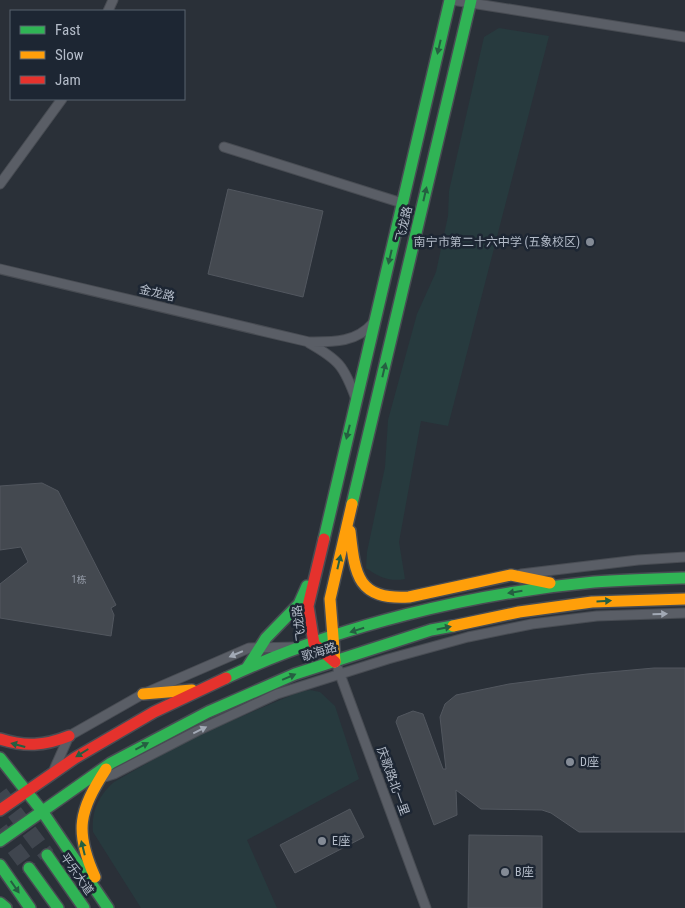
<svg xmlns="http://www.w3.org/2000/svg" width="685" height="908" font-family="'Roboto Condensed','Noto Sans SC',sans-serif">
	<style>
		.green { fill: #273a3e }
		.building { fill: #444950; stroke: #52575f }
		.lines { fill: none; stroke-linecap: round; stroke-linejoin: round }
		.highway-tunnel { stroke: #3f454e; stroke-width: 16; stroke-dasharray: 16 8; stroke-linecap: butt }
		.street-casing { stroke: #484c53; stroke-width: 11 }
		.fast-casing { stroke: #484c53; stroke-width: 14 }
		.slow-casing { stroke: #484c53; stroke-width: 14 }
		.jam-casing { stroke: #484c53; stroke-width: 14 }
		.street { stroke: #5a5e66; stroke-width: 9 }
		.fast { stroke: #30b455; stroke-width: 11 }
		.slow { stroke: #ff9f0a; stroke-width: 11 }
		.jam { stroke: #e5322d; stroke-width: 11 }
		.oneway { fill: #255f41 }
		.oneway2 { fill: #a2a9b5 }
		.poi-dot { fill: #848b96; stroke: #1d2633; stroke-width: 2 }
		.labels { text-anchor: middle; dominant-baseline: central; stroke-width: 5; stroke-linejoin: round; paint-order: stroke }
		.number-label { font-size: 10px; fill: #989fab }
		.street-label { font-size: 12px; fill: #b4bcc9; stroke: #1d2633 }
		.poi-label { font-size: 12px; fill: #b4bcc9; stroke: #1d2633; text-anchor: start }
	</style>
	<rect width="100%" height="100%" fill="#2a3038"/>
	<!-- green -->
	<path class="green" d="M 499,28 L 549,36 L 448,426 L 421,421 L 399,542 L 405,579 C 389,582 379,577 366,568 L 367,552 L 385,467 L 388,420 L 417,314 L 436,272 L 448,216 L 449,191 L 484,37 Z
		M 310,690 L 320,692 L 335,706 L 359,779 L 247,840 L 277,908 L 141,908 L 93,832 C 91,811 99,795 114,782 L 193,737 L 299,692 Z"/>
	<!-- building -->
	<path class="building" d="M 228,189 L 323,211 L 303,297 L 208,274 Z
		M 42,483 L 58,491 L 116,605 L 111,608 L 114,615 L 111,636 L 0,618 L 0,584 L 28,562 L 21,547 L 0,550 L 0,486 Z
		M 654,668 L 685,668 L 685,832 L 579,832 L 551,813 L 542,810 L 481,809 L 456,790 L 457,815 L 434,825 L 396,722 L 398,717 L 413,711 L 423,714 L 443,769 L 446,769 L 440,717 L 445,704 L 456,695 L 509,684 L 587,674 Z
		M 350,809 L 364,837 L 295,873 L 280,845 Z
		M 469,835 L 542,836 L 542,908 L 468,908 Z"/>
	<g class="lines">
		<!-- highway-tunnel -->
		<path class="highway-tunnel" d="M 0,793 L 47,855
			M 0,829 L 29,868"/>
		<!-- street casing -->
		<g class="street-casing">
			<path id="street" d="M 452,0 L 685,37
				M 108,11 L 113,0
				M 224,147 L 402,203
				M 0,184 L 62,99
				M 0,269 L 309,342 C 332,342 356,343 373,323
				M 309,343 C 339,360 344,366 356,399
				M 521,574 L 638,560 L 685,557
				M 338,669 L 426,908
				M 53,772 L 69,736 L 143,694 L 249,648 L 296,647
				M 98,779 L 114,774 L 197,731 L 277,694 L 388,659 L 468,637 L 532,624 L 597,616 L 685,613"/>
		</g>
		<!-- fast casing -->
		<g class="fast-casing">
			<path id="fast" d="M 352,504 L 471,0
				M 324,539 L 450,0
				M 247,668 L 266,638 L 299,604 L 307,586
				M 226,678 C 336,626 473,593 594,582 C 624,580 655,579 685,578
				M 0,758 L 42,811 L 108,908
				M 0,841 L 111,763 L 208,712 L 295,674 L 431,630 L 453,626
				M 47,855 L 84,908
				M 0,865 L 30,908
				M 29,868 L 58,908
				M 0,903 L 6,908"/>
		</g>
		<!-- slow casing -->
		<g class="slow-casing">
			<path id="slow" d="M 350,531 C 355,575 357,600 409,597 L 511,575 L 550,583
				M 453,626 L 519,612 L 592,602 L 685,599
				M 335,662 L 330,599 L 352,504
				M 143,694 L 192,690
				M 95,877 C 74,831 79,811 106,769"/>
		</g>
		<!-- jam casing -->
		<g class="jam-casing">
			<path id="jam" d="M 324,539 L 308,606 L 314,644 L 335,662
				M 0,739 C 25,747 44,746 69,736
				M 0,810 L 75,758 L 154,712 L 226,678"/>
		</g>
		<!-- street -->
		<use href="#street" class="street"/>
		<!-- fast -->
		<use href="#fast" class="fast"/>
		<!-- slow -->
		<use href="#slow" class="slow"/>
		<!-- jam -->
		<use href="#jam" class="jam"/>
	</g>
	<!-- one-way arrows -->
	<defs><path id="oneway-solid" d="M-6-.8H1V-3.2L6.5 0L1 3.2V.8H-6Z" transform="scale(1.25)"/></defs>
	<g class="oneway">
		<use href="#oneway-solid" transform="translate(439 47) rotate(103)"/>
		<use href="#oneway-solid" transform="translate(425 194) rotate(-77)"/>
		<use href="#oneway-solid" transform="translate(390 257) rotate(103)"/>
		<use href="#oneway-solid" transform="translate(384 370) rotate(-77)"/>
		<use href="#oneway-solid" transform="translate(348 432) rotate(104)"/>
		<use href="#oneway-solid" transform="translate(339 562) rotate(-77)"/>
		<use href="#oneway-solid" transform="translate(515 592) rotate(171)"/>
		<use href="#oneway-solid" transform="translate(604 601) rotate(-3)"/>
		<use href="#oneway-solid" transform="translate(444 628) rotate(-12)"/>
		<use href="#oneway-solid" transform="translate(357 630) rotate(163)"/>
		<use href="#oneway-solid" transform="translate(289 677) rotate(-23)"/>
		<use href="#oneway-solid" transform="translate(18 745) rotate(-165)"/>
		<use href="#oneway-solid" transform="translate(142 746) rotate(-28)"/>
		<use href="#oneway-solid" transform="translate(82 753) rotate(148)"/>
		<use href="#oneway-solid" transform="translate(83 848) rotate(-104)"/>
		<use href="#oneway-solid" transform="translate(15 887) rotate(55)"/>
	</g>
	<g class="oneway2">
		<use href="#oneway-solid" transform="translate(660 614) rotate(-2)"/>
		<use href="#oneway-solid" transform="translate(236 654) rotate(157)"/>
		<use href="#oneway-solid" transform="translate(200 730) rotate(-26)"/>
	</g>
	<!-- markers -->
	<g class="poi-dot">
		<circle cx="590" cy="242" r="5"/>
		<circle cx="570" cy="762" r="5"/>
		<circle cx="322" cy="841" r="5"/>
		<circle cx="505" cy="872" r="5"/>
	</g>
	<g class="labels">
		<!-- number labels -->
		<g class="number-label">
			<text x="79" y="579">1栋</text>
		</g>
		<!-- street labels -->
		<g class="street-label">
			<text transform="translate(404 224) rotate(-77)">飞龙路</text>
			<text transform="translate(157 293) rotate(13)">金龙路</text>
			<text transform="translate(299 623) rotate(-97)">飞龙路</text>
			<text transform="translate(319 652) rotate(-17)">歌海路</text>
			<text transform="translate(393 781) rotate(70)">庆歌路北一里</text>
			<text transform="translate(77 874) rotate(55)">平乐大道</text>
		</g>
		<!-- poi labels -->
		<g class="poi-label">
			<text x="580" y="242" text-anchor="end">南宁市第二十六中学 (五象校区)</text>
			<text x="580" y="762">D座</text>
			<text x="332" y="841">E座</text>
			<text x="515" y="872">B座</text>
		</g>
	</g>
	<!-- legend -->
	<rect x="10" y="10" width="175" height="90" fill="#1d2633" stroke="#59626f"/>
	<rect x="20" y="26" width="25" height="8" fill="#30b455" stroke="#59626f"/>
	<text x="55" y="35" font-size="15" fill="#b4bcc9">Fast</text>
	<rect x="20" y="51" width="25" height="8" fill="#ff9f0a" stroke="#59626f"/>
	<text x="55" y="60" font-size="15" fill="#b4bcc9">Slow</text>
	<rect x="20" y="76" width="25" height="8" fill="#e5322d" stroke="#59626f"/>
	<text x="55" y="85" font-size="15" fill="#b4bcc9">Jam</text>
</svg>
